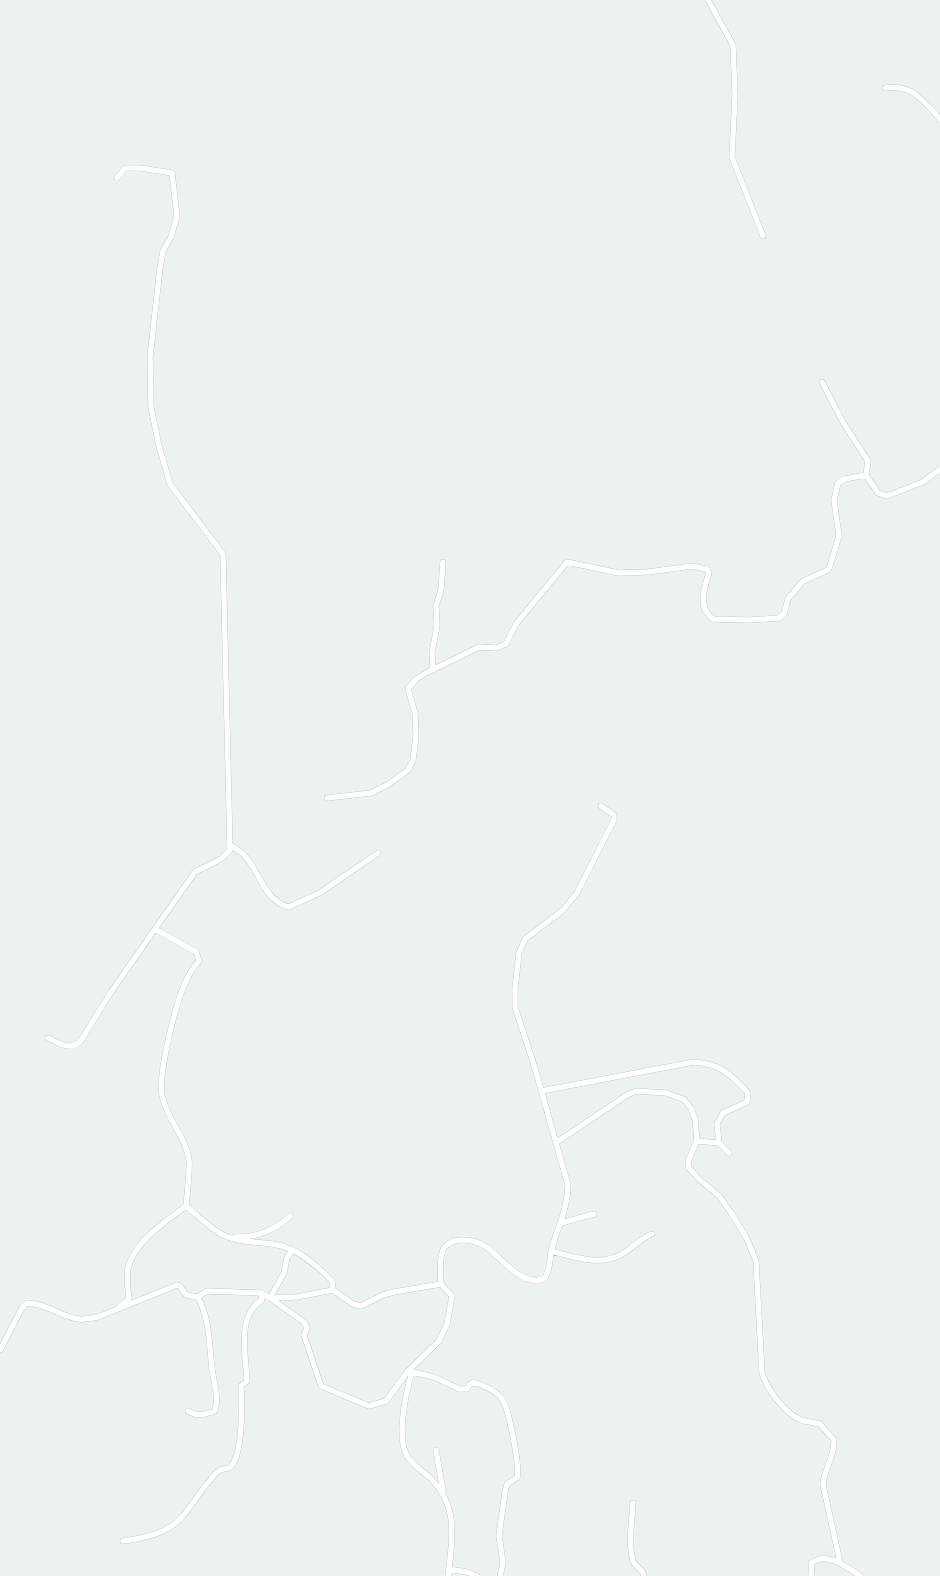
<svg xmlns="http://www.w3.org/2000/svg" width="940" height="1576" font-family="Ubuntu,sans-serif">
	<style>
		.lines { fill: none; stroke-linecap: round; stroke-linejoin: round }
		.street-casing { stroke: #acb2b0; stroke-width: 6 }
		.street { stroke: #fff; stroke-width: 5.5 }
	</style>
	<rect width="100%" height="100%" fill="#ecf2f1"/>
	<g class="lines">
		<!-- street casing -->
		<g class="street-casing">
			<path id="street" d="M 708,0 L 733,45 L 735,95 L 732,157 L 763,236
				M 885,88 C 914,85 921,99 940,119
				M 117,178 L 125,168 L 140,168 L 172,173 L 177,216 L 171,237 L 163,251 L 160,268 L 150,357 L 151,407 L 159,446 L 170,484 L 223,554 L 230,850 L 221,859 L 195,872 L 155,929 L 196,952 L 199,961 C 194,967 189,974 186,981 C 176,1002 158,1073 162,1095 C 166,1118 186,1137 189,1160 C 190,1170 187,1194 186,1206 C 197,1215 213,1231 225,1236 C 244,1244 263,1241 282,1246 C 301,1251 319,1268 332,1281 L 333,1290
				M 866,475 L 878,493 L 887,496 L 923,482 L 940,469
				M 433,670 L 432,653 L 437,626 L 436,606 L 441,590 L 443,562
				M 327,798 L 371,793 L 389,784 L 408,770 L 413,760 L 416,736 L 415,713 L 408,689 L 416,679 L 426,673 L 479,647 L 496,648 L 506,644 L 516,624 L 567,562 L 619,573 L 648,572 L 692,566 L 707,569 L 709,573 C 704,589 697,607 713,619 L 749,620 L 779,618 L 784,614 L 788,599 L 803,581 L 828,570 L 830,566 L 839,536 L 834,500 L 838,483 L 845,479 L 866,475 L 868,461 L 844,424 L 822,382
				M 230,845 C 235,848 240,851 243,854 C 260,870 263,901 289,907 L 321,892 L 378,853
				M 48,1038 C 59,1043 69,1051 80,1042 L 111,992 L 155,929
				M 541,1091 L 694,1062 C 720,1064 731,1074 748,1093 L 747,1102 L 723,1113 L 717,1124 L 719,1143 L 729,1153
				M 697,1141 L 719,1143
				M 557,1142 L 627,1095 L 636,1091 L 666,1093 L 683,1099 L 691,1108 L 695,1119 L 697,1141 L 688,1161 L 689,1168 L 698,1178 L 719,1196 L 732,1214 L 747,1239 L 756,1261 L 762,1373 C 767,1389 784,1412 799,1419 C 805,1422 813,1422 820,1424 L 834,1440 C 835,1457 824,1468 823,1485 L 840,1562
				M 561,1223 L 594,1214
				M 235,1237 C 255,1238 276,1230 290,1216
				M 292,1250 L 287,1258 L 284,1273 L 270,1298 L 304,1322 L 307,1328 L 304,1335 L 321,1386 L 369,1406 L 386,1401 L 408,1371 L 439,1341 L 447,1324 L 452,1296 L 441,1284
				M 551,1251 C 577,1258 603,1268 627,1251 C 636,1245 641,1238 652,1234
				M 119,1307 L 129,1299 C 128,1290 126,1278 128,1268 C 135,1241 165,1222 186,1206
				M 0,1350 L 22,1308 L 27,1303 C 46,1303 61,1317 79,1319 C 85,1320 92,1318 98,1317 L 177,1285 L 180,1286 L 186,1295 L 198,1297 L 207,1291 L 261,1293 L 270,1298 L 297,1297 L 333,1290 L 353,1304 L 361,1306 L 383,1295 L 394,1292 L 441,1284 C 440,1273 439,1260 443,1250 C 451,1234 477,1240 488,1248 C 499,1257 509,1269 521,1276 C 528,1280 538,1282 545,1278 C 551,1268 549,1259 552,1248 C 558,1226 568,1208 568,1185 L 534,1065 L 515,1007 L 515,988 L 519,953 L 525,939 L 563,910 L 577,893 L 614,820 L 614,815 L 601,806
				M 408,1371 L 434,1377 L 459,1389 L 467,1389 L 470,1384 C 475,1381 479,1384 484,1386 C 491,1389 498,1393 502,1399 C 509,1408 520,1467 517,1478 L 507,1484 L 505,1492 L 499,1536 L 503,1563 L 500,1576
				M 412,1372 C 406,1392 396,1437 407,1456 C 411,1464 426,1473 433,1481 C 459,1509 452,1542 448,1576
				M 188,1411 C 197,1417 204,1415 215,1411 C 219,1398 214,1383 212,1369 C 209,1343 210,1320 198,1297
				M 436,1450 L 443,1491
				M 633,1503 C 632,1521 628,1543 633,1561 C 635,1567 643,1569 644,1576
				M 123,1541 C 144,1538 166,1534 181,1518 C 192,1506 200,1491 211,1479 C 213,1476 217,1472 220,1470 C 224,1468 230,1470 233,1464 C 243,1446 242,1408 241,1386 L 247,1381 C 246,1356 236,1315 262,1300 L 261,1293
				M 448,1569 L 467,1572 L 477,1576
				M 812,1576 L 811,1563 C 827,1551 847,1567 860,1576"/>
		</g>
		<!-- street -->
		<use href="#street" class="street"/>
	</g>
</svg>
